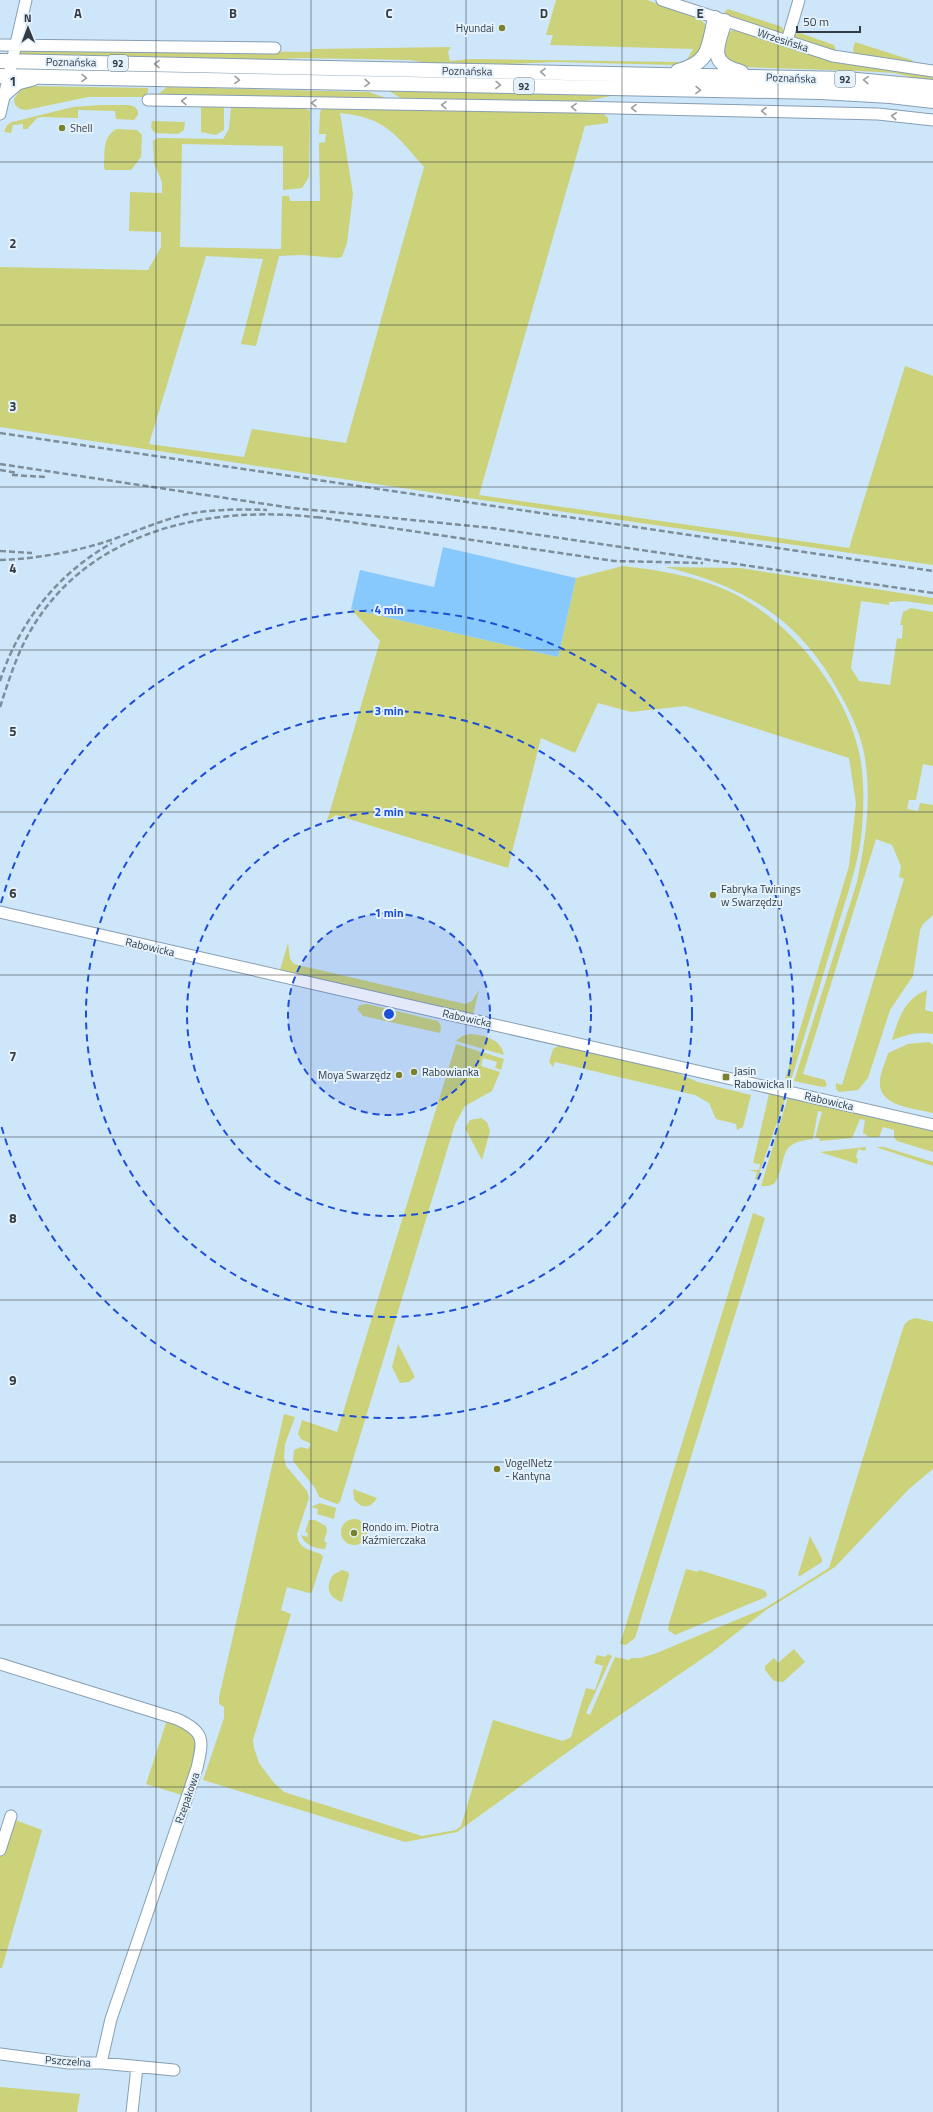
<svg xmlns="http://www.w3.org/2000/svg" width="933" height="2112" font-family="'Titillium Web',sans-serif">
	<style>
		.green { fill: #cbd279; fill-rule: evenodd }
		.water { fill: #87c9fd }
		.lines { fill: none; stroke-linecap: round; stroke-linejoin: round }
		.minor-casing { stroke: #889fb2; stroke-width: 13 }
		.major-casing { stroke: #889fb2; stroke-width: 16 }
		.minor { stroke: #fff; stroke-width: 11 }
		.major { stroke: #fff; stroke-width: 14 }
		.rail { stroke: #7d8e9b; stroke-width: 2.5; stroke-dasharray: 6 3; stroke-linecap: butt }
		.oneway { stroke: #999ea2 }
		.grid { fill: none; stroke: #333c44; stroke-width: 1; stroke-opacity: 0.55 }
		.ring { fill: none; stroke: #1d4ed8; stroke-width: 2; stroke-dasharray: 7 5 }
		.poi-dot { fill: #7b802a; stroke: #e4f2fe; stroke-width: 1.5 }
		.labels { text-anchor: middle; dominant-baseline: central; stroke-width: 4; stroke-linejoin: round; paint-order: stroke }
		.shield { fill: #e4f2fe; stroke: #68737c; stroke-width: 1 }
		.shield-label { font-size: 10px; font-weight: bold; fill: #333c44 }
		.poi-label { font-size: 11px; fill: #333c44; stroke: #e4f2fe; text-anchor: start }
		.street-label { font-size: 11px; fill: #333c44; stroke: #e4f2fe }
		.grid-label { font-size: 13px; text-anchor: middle; font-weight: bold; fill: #333c44; stroke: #e4f2fe; stroke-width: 4; stroke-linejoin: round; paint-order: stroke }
		.centre { fill: #1d4ed8; stroke: #e4f2fe; stroke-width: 2 }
		.ring-label { font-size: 12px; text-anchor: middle; font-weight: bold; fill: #1d4ed8; stroke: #e4f2fe; stroke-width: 4; stroke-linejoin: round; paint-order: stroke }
	</style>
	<rect width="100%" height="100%" fill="#cee6fa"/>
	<!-- green -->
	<path class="green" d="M 556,0 L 647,0 L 699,18 L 707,26 L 700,57 L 676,65 L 556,62 L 488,65 L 439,64 L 408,60 L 303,58 L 241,61 L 18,55 L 20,48 L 311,52 L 312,49 L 451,47 L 448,52 L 450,61 L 471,59 L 678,62 L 686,61 L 693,49 L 550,45 L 553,35 L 546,35 Z
		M 728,9 L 782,27 L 784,33 L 780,34 L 725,16 L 725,11 Z
		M 733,30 L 739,30 L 833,61 L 933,74 L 933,82 L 894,73 L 860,71 L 742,67 L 725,62 C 723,47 718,38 733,30 Z
		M 800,33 L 834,45 L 836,51 L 795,39 L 794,34 Z
		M 855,42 L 908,59 L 913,60 L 910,63 L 858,56 L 854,53 L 853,49 Z
		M 28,86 L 148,88 L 148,92 L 144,97 L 88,97 L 26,110 L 20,109 L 15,105 L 14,99 L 21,89 Z
		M 167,87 L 369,92 L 391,100 L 156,96 Z
		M 389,91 L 616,95 L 575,103 L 406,101 Z
		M 100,105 L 129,105 L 135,107 L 138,111 L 138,115 L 134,120 L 116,119 L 115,111 L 78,110 L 78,118 L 42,117 L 37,118 L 27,129 L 23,129 L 23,124 L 13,125 L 11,133 L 4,132 L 7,125 L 12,122 L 73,107 Z
		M 201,105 L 222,105 L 224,108 L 224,130 L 216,135 L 201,132 Z
		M 231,106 L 301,107 L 310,111 L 309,177 L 302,188 L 283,190 L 283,146 L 182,144 L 180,247 L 281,249 L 282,196 L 289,196 L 290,201 L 320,201 L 319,143 L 325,142 L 326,134 L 319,134 L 320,112 L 322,108 L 601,111 L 608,118 L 608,123 L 585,126 L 479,495 L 849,548 L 905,366 L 933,376 L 933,565 L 482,500 L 0,427 L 0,267 L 148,270 L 161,247 L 161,232 L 129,231 L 130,192 L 162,193 L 162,182 L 154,163 L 153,141 L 158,138 L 223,139 L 229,129 ZM 340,113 C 385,117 396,135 424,167 L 346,443 L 252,429 L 244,457 L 149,444 L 206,256 L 263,259 L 241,344 L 256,346 L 279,256 L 302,255 L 337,258 L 342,257 L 347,243 L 353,194 Z
		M 152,121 L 185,122 L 184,130 L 178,134 L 155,133 L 151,128 Z
		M 116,129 L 137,130 L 142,135 L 141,157 L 131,170 L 105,170 L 104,167 C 105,152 102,138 116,129 Z
		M 623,566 C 665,571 710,578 747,601 C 798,632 846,693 859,752 C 865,780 864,810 861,838 C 857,867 847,896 838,925 C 823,976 807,1028 791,1080 L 785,1079 L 849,866 L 856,803 L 849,758 L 685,706 L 631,712 L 598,703 L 575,753 L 541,738 L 508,868 L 336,815 L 327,821 L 380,641 L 351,609 L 558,657 L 576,578 Z
		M 665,567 L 740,568 L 933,598 L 933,605 L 905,601 L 889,602 L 889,605 L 861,601 L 851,668 L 859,681 L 890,685 L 897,638 L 902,639 L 903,625 L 900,625 L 903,612 L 911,608 L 933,612 L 933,766 L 923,764 L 916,800 L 909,800 L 907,809 L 918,811 L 920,803 L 933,805 L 933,915 L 923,924 L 920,930 L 913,976 L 890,1010 L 868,1078 L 858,1090 L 839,1092 L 836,1089 L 836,1083 L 842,1085 L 904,879 L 899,877 L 901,866 L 892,845 L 876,839 L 803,1074 L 825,1080 L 827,1086 L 822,1087 L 794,1081 L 857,882 C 866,839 872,796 864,753 C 860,732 850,712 840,694 C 801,620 745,586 665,567 Z
		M 288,943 L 290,959 L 294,964 L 465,1004 L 472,1001 L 479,990 L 473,1015 L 286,972 L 280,970 Z
		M 927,990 L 925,1010 L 933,1012 L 933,1034 C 918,1031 906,1035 892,1040 C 898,1019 905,998 927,990 Z
		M 367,1004 L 438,1021 L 441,1026 L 440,1033 L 363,1016 L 357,1009 L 360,1005 Z
		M 470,1034 C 485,1035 501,1039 504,1055 L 456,1041 L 462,1036 Z
		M 929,1042 L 933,1045 L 933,1113 C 914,1108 877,1107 880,1080 C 881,1071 886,1061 888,1053 L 908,1044 Z
		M 456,1044 L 504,1059 L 501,1070 L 495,1068 L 497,1062 L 483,1058 L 481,1066 L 500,1072 L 492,1091 L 465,1106 L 455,1124 L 340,1502 L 337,1504 L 319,1497 L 315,1488 L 293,1461 L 294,1450 L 301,1447 L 308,1449 L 311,1444 L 301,1439 L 298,1434 L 302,1420 L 337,1432 Z
		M 560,1045 L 668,1069 L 698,1082 L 751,1095 L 743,1127 L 737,1130 L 736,1124 L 716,1119 L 709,1103 L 695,1095 L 555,1062 L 553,1067 L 549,1062 L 553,1049 Z
		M 769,1094 L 786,1096 L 757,1180 L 755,1179 L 757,1172 L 748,1170 L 759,1170 L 760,1164 L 753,1163 Z
		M 788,1097 L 933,1130 L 933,1152 L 897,1141 L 894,1137 L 894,1130 L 883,1127 L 879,1137 L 869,1137 L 863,1133 L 865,1120 L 860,1119 L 852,1138 L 820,1141 L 819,1138 L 815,1138 L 822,1112 L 818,1111 L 813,1139 C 776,1143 789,1157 775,1183 L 769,1186 L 761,1186 Z
		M 481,1118 L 487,1122 L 490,1131 L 482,1160 L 465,1128 L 470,1120 Z
		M 866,1147 L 865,1151 L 858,1149 L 856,1157 L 858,1159 L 857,1164 L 820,1152 Z
		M 876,1147 L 884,1147 L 933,1162 L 933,1166 Z
		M 753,1213 L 765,1218 L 635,1638 L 626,1645 L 620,1644 Z
		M 916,1318 L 933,1322 L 933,1469 L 909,1489 L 835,1567 L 766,1610 L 712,1652 L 601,1728 L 457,1832 L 405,1842 L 203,1780 L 224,1718 L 224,1707 L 219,1704 L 219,1697 L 284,1414 L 295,1417 L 285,1444 L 284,1457 L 286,1466 L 307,1491 L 309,1498 L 297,1534 C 298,1548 309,1550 321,1554 L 323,1557 L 312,1592 L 309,1593 L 287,1587 L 281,1610 L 291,1614 L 253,1740 L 254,1748 L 259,1763 L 274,1783 L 284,1792 L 422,1836 L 456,1830 L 461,1826 L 493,1720 L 563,1741 L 571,1737 L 586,1688 L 595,1690 L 603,1666 L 594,1663 L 597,1655 L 605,1657 L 608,1654 L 612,1656 L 586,1713 L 590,1715 L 615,1657 L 629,1660 L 631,1658 L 640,1658 L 654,1654 L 765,1608 L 829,1568 L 904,1325 L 909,1320 Z
		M 398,1344 L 415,1377 L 409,1382 L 400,1383 L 392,1367 Z
		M 353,1489 L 377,1498 C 371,1508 362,1510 354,1499 Z
		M 320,1503 L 336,1508 L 334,1519 L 317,1514 L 318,1509 L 311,1507 Z
		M341 1532a13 13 0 1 1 26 0a13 13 0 1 1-26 0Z
		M 309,1520 L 315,1520 L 326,1526 L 327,1531 L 324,1541 L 327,1543 L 325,1549 C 316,1549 304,1545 301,1535 L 307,1537 L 308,1533 L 305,1532 Z
		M 810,1536 L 822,1559 L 822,1562 L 800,1576 L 798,1575 Z
		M 686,1569 L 698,1572 L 699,1570 L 764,1590 L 767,1594 L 766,1597 L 675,1635 L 668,1630 L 669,1623 Z
		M 342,1570 L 348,1572 L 349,1575 L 342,1602 C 328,1597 325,1587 333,1575 Z
		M 794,1649 L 805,1662 L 783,1682 L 774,1681 L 765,1670 L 765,1666 L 774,1658 L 778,1663 Z
		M 167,1720 L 187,1727 L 194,1740 L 197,1750 L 185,1796 L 146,1784 Z
		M 5,1816 L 42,1830 L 2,1968 L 0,1968 L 0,1833 Z
		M 0,2087 L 80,2094 L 77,2112 L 0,2112 Z"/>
	<!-- water -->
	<path class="water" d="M 443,547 L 576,578 L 558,657 L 351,609 L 360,570 L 434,587 Z"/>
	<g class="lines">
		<!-- minor casing -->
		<g class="minor-casing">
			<path id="minor" d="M 662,0 L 833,56 L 933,71
				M 787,41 L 799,0
				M 0,45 L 275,48
				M 3,97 L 18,84 L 33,80
				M 148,100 L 574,107 L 878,114 L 933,120
				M 0,114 L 26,0
				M 0,912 L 933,1125
				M 0,1664 L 177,1719 C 206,1732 203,1741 197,1768 L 111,2019 L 101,2063
				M 0,1850 L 11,1816
				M 0,2054 L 69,2063 L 101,2063 L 174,2070
				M 132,2112 L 137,2067"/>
		</g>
		<!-- major casing -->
		<g class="major-casing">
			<path id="major" d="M 725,21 C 716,47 708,64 741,72
				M 0,61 L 846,79 L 933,87
				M 678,71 C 711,62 708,47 715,18
				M 0,76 L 821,92 L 890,96 L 933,101"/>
		</g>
		<!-- minor -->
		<use href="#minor" class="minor"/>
		<!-- major -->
		<use href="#major" class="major"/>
		<!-- rail -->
		<path class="rail" d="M 0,433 L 933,571
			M 0,464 L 292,508 L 492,528 L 933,593
			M 0,470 L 18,473
			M 12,475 L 46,477
			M 317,517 L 614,561 L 703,563
			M 0,551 L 32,553
			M 0,560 C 35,559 74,552 108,541 C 135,532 161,520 188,514 C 214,509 241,509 267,510
			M 0,681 C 19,622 58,573 112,543
			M 0,707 C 9,680 17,653 32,628 C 92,528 214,504 322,518"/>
	</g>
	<!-- one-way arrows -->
	<defs><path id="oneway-chevron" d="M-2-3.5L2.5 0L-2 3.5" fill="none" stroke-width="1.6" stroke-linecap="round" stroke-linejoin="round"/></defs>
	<g class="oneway">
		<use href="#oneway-chevron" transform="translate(157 64) rotate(-179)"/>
		<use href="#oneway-chevron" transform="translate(543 72) rotate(-179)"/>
		<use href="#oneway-chevron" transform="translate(84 78) rotate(1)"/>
		<use href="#oneway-chevron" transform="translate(237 80) rotate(1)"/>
		<use href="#oneway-chevron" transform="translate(866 80) rotate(-177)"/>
		<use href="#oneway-chevron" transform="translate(367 83) rotate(1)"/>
		<use href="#oneway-chevron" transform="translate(498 85) rotate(1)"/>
		<use href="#oneway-chevron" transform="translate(698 90) rotate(1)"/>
		<use href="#oneway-chevron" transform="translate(184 101) rotate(-179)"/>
		<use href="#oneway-chevron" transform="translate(314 103) rotate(-179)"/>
		<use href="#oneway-chevron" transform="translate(444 105) rotate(-179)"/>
		<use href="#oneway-chevron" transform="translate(574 107) rotate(-178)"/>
		<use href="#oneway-chevron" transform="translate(634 108) rotate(-179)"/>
		<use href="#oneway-chevron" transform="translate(764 111) rotate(-179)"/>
		<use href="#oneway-chevron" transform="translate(894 116) rotate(-174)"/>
	</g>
	<!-- grid -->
	<path class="grid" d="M 156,0 L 156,2112M 311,0 L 311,2112M 466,0 L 466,2112M 622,0 L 622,2112M 778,0 L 778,2112M 0,162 L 933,162M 0,325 L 933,325M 0,487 L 933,487M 0,650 L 933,650M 0,812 L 933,812M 0,975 L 933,975M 0,1137 L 933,1137M 0,1300 L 933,1300M 0,1462 L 933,1462M 0,1625 L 933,1625M 0,1787 L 933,1787M 0,1950 L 933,1950"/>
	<!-- distance rings -->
	<circle cx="389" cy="1014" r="101" fill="#1d4ed8" fill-opacity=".12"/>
	<g class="ring">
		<circle cx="389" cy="1014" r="101"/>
		<circle cx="389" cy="1014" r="202"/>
		<circle cx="389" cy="1014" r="303"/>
		<path d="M1 903A404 404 0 1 1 1 1125"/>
	</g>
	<!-- markers -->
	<g class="poi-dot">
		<circle cx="502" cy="28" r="4"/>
		<circle cx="62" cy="128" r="4"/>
		<circle cx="713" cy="895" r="4"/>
		<circle cx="414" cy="1072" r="4"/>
		<circle cx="399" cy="1075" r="4"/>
		<rect x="722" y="1073" width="8" height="8" rx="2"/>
		<circle cx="497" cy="1469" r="4"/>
		<circle cx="354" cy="1533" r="4"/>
	</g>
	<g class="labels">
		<!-- shield labels -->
		<g class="shield">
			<rect x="108" y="55" width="20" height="16" rx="3"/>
			<rect x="835" y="71" width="20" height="16" rx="3"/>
			<rect x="514" y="78" width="20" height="16" rx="3"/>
		</g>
		<g class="shield-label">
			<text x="118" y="63">92</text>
			<text x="845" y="79">92</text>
			<text x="524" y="86">92</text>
		</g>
		<!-- poi labels -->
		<g class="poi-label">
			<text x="494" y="28" text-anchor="end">Hyundai</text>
			<text x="70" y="128">Shell</text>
			<text x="721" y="889">Fabryka Twinings<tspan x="721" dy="13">w Swarzędzu</tspan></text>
			<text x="734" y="1071">Jasin<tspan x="734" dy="13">Rabowicka II</tspan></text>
			<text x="422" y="1072">Rabowianka</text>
			<text x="391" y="1075" text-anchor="end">Moya Swarzędz</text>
			<text x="505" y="1463">VogelNetz<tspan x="505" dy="13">- Kantyna</tspan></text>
			<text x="362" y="1527">Rondo im. Piotra<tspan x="362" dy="13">Kaźmierczaka</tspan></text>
		</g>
		<!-- street labels -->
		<g class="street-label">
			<text transform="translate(783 40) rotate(18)">Wrzesińska</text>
			<text transform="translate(71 62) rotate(1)">Poznańska</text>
			<text transform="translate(467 71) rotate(1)">Poznańska</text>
			<text transform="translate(791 78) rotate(2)">Poznańska</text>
			<text transform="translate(150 947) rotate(13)">Rabowicka</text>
			<text transform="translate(467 1018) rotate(12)">Rabowicka</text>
			<text transform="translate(829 1101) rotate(13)">Rabowicka</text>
			<text transform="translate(187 1798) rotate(-71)">Rzepakowa</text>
			<text transform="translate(68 2061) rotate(4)">Pszczelna</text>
		</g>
	</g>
	<g class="grid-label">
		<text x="78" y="18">A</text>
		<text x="233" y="18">B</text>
		<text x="389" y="18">C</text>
		<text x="544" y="18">D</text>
		<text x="700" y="18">E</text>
		<text x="13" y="86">1</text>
		<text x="13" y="248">2</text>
		<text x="13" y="411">3</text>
		<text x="13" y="573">4</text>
		<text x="13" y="736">5</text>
		<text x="13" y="898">6</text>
		<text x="13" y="1061">7</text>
		<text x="13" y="1223">8</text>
		<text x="13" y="1385">9</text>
	</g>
	<circle cx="389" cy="1014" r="6" class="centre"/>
	<g class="ring-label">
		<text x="389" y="614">4 min</text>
		<text x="389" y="715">3 min</text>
		<text x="389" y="816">2 min</text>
		<text x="389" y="917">1 min</text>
	</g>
	<!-- north arrow -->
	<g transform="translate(28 28) rotate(359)" stroke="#e4f2fe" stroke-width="3" paint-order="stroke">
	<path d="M0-3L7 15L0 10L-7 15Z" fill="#333c44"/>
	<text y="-6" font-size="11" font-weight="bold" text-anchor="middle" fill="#333c44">N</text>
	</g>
	<!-- scale -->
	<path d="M797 26v6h63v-6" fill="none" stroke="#333c44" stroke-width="2"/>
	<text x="803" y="26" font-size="12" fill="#333c44" stroke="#e4f2fe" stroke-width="3" paint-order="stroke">50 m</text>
</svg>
